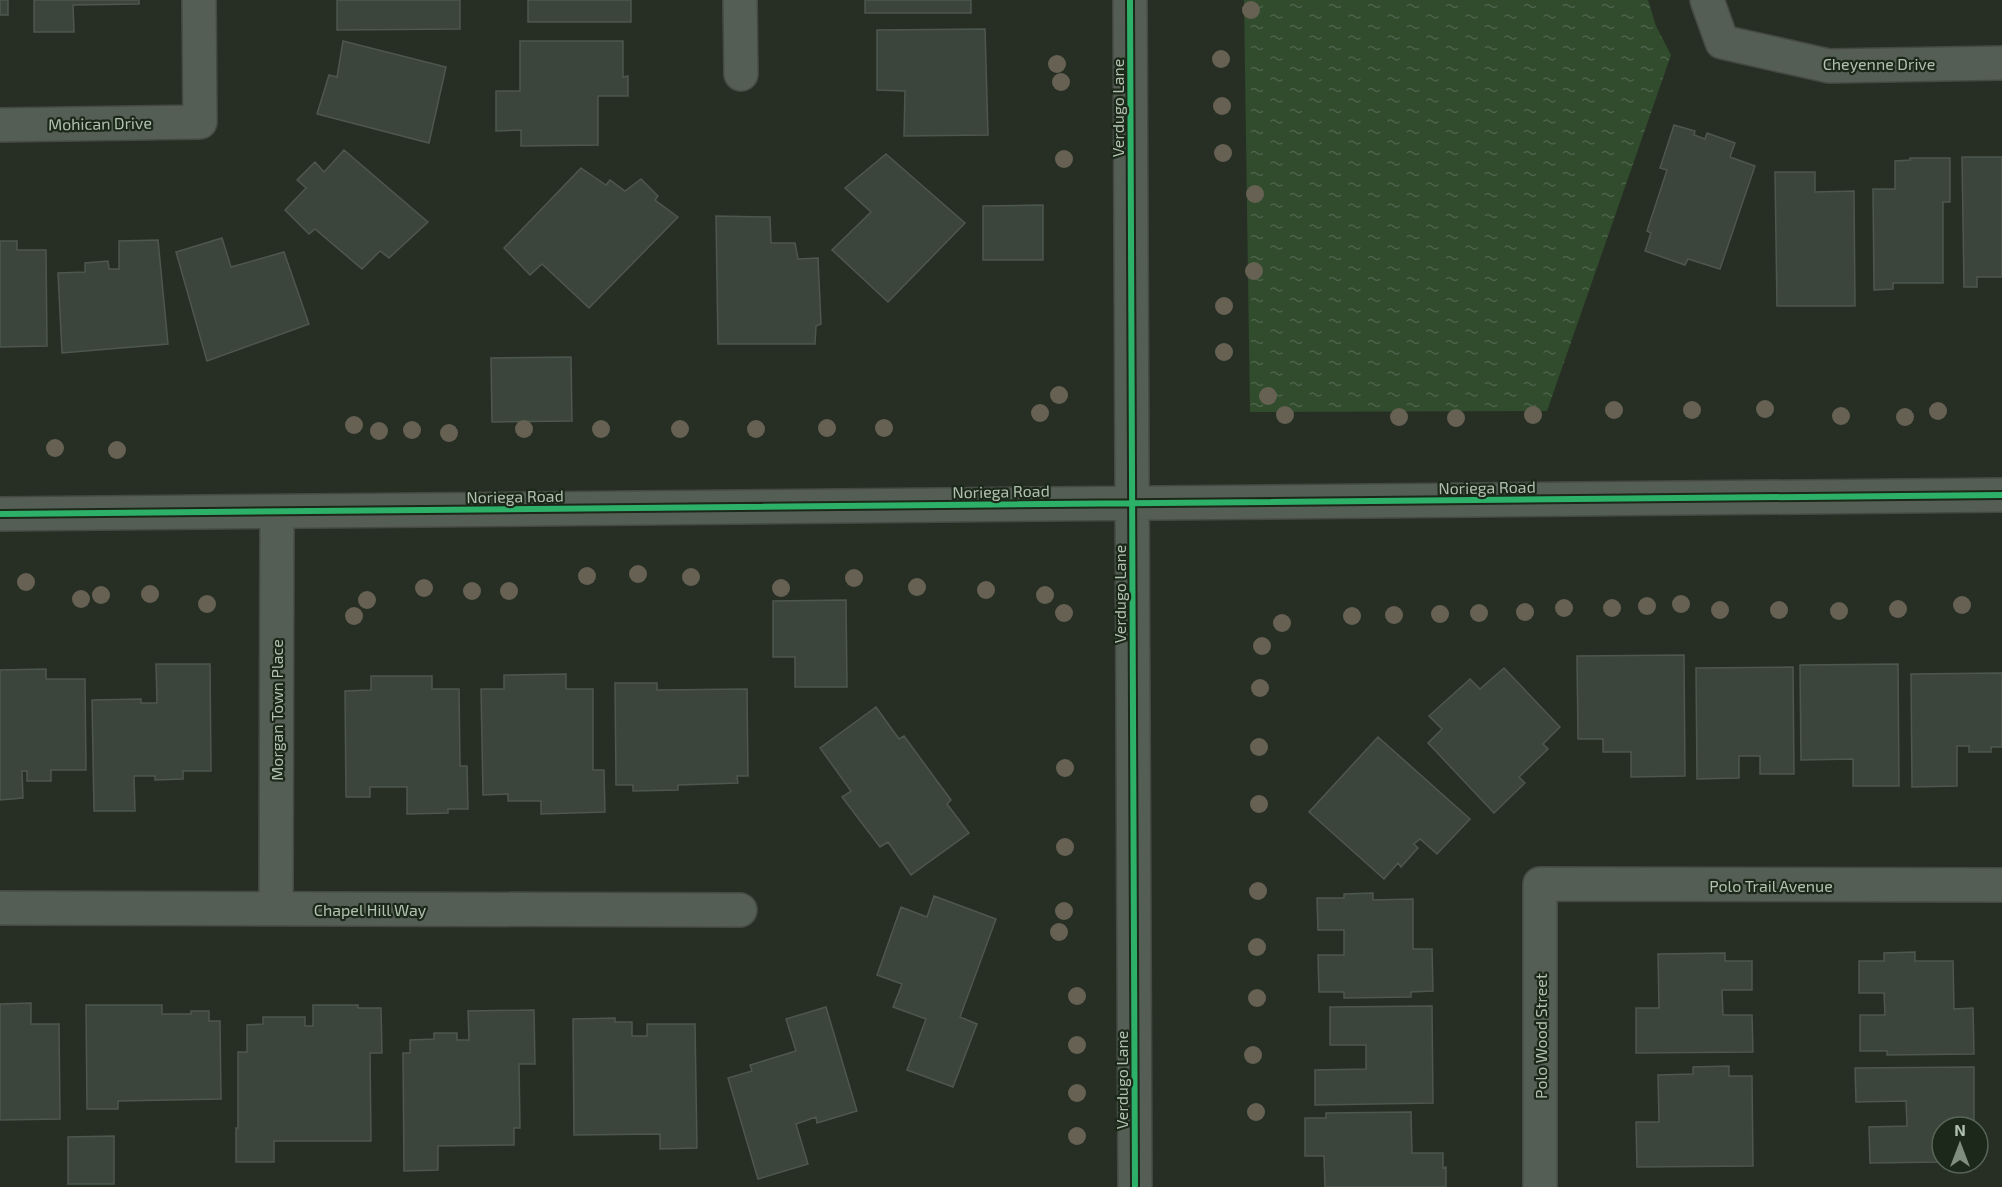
<svg xmlns="http://www.w3.org/2000/svg" width="2002" height="1187" font-family="'Exo 2',sans-serif">
	<style>
		.water { fill: url(#water-ripples) }
		.building { fill: #3c453b; stroke: #4e574d; stroke-width: 1.5 }
		.lines { fill: none; stroke-linecap: round; stroke-linejoin: round }
		.minor-casing { stroke: #444a42; stroke-width: 36 }
		.tertiary-casing { stroke: #444a42; stroke-width: 36 }
		.minor { stroke: #555e54; stroke-width: 33 }
		.tertiary { stroke: #555e54; stroke-width: 33 }
		.cycleway-casing { stroke: #1c281a; stroke-width: 10 }
		.cycleway { stroke: #2db169; stroke-width: 6 }
		.tree { fill: #666153 }
		.labels { text-anchor: middle; dominant-baseline: central; stroke-width: 4.5; stroke-linejoin: round; paint-order: stroke }
		.street-label { font-size: 16px; fill: #b0c1af; stroke: #1c281a }
	</style>
	<defs>
		<pattern id="water-ripples" width="26" height="14" patternUnits="userSpaceOnUse" patternTransform="scale(1.5)"><rect width="26" height="14" fill="#314b2d"/><path d="M2 4q2-2 4 0t4 0M15 11q2-2 4 0t4 0" fill="none" stroke="#4c6349"/></pattern>
	</defs>
	<rect width="100%" height="100%" fill="#272f25"/>
	<!-- water -->
	<path class="water" d="M 1244,0 L 1648,0 L 1656,26 L 1671,55 L 1547,411 L 1250,412 Z"/>
	<!-- building -->
	<path class="building" d="M 0,0 L 8,0 L 8,15 L 0,15 Z
		M 34,0 L 139,0 L 139,4 L 73,5 L 74,32 L 34,32 Z
		M 337,0 L 460,0 L 460,29 L 337,30 Z
		M 528,0 L 631,0 L 631,22 L 528,22 Z
		M 865,0 L 971,0 L 971,13 L 865,13 Z
		M 985,29 L 988,135 L 904,136 L 905,91 L 877,90 L 877,30 Z
		M 343,41 L 446,67 L 429,143 L 317,114 L 329,75 L 337,77 Z
		M 520,41 L 623,41 L 623,77 L 628,76 L 628,96 L 598,96 L 598,145 L 521,146 L 521,130 L 496,131 L 496,91 L 520,91 Z
		M 1674,125 L 1695,131 L 1694,135 L 1705,139 L 1707,133 L 1735,143 L 1730,157 L 1755,166 L 1720,269 L 1688,259 L 1685,265 L 1645,251 L 1651,233 L 1647,231 L 1667,170 L 1660,168 Z
		M 344,150 L 428,222 L 389,258 L 380,251 L 362,269 L 315,229 L 309,234 L 285,210 L 306,188 L 297,180 L 315,162 L 324,172 Z
		M 886,154 L 965,223 L 888,302 L 832,250 L 871,212 L 845,188 Z
		M 1962,157 L 2002,157 L 2002,277 L 1977,277 L 1977,287 L 1964,287 Z
		M 1910,158 L 1950,158 L 1950,202 L 1943,202 L 1943,283 L 1893,283 L 1893,289 L 1874,290 L 1873,189 L 1895,189 L 1895,161 L 1910,160 Z
		M 581,168 L 606,185 L 610,180 L 625,191 L 641,179 L 658,196 L 655,200 L 678,217 L 589,308 L 542,264 L 530,275 L 504,248 Z
		M 1775,172 L 1815,172 L 1815,192 L 1854,191 L 1855,306 L 1777,306 Z
		M 1043,205 L 1043,260 L 983,260 L 983,206 Z
		M 716,216 L 770,217 L 771,243 L 795,243 L 798,259 L 818,258 L 821,324 L 816,326 L 815,344 L 718,344 Z
		M 222,238 L 231,267 L 284,252 L 309,324 L 207,361 L 176,252 Z
		M 158,240 L 168,344 L 62,353 L 58,273 L 85,272 L 85,263 L 108,261 L 109,269 L 119,269 L 119,241 Z
		M 0,241 L 17,241 L 17,250 L 46,250 L 47,346 L 0,347 Z
		M 571,357 L 572,421 L 492,422 L 491,358 Z
		M 846,600 L 847,687 L 795,687 L 795,657 L 773,657 L 773,601 Z
		M 1684,655 L 1685,776 L 1631,777 L 1631,752 L 1603,752 L 1603,739 L 1578,739 L 1577,656 Z
		M 156,664 L 210,664 L 211,771 L 183,771 L 183,779 L 155,780 L 155,776 L 134,776 L 135,811 L 94,811 L 92,700 L 141,699 L 141,703 L 157,703 Z
		M 1898,664 L 1899,786 L 1853,786 L 1853,759 L 1801,760 L 1800,665 Z
		M 1793,667 L 1794,774 L 1760,774 L 1760,756 L 1739,756 L 1739,778 L 1697,779 L 1696,668 Z
		M 1504,668 L 1560,727 L 1543,744 L 1548,749 L 1519,777 L 1525,783 L 1494,813 L 1428,743 L 1442,729 L 1429,716 L 1470,679 L 1480,689 Z
		M 46,669 L 46,679 L 85,679 L 86,770 L 51,770 L 51,781 L 27,781 L 27,771 L 22,771 L 23,798 L 0,800 L 0,670 Z
		M 2002,673 L 2002,747 L 1991,747 L 1991,752 L 1969,752 L 1969,746 L 1957,746 L 1957,786 L 1912,787 L 1911,674 Z
		M 566,674 L 566,689 L 593,689 L 593,770 L 604,770 L 605,812 L 541,814 L 541,801 L 508,801 L 508,794 L 483,795 L 481,689 L 504,689 L 504,675 Z
		M 371,676 L 432,676 L 432,689 L 459,689 L 460,766 L 467,766 L 468,809 L 448,809 L 448,813 L 407,814 L 407,787 L 370,787 L 370,797 L 346,797 L 345,691 L 371,690 Z
		M 615,683 L 657,683 L 657,690 L 747,689 L 748,776 L 737,776 L 738,783 L 678,785 L 678,790 L 633,791 L 633,785 L 616,785 Z
		M 876,707 L 899,739 L 904,736 L 951,800 L 947,804 L 969,833 L 911,875 L 888,842 L 880,847 L 842,797 L 851,791 L 820,748 Z
		M 1378,737 L 1470,819 L 1437,854 L 1420,839 L 1414,844 L 1418,848 L 1401,867 L 1398,863 L 1384,879 L 1309,812 Z
		M 1373,893 L 1373,900 L 1413,899 L 1413,949 L 1432,949 L 1433,991 L 1411,992 L 1411,997 L 1344,998 L 1344,992 L 1319,992 L 1318,955 L 1344,955 L 1344,930 L 1318,930 L 1317,898 L 1344,898 L 1344,894 Z
		M 934,896 L 996,919 L 960,1017 L 977,1024 L 953,1087 L 907,1070 L 926,1019 L 893,1007 L 902,984 L 877,975 L 901,907 L 927,917 Z
		M 1915,952 L 1915,961 L 1953,961 L 1954,1009 L 1973,1008 L 1974,1054 L 1887,1055 L 1887,1051 L 1860,1051 L 1860,1015 L 1885,1015 L 1884,993 L 1859,993 L 1859,961 L 1884,961 L 1884,953 Z
		M 1725,953 L 1725,961 L 1752,961 L 1752,990 L 1722,990 L 1723,1015 L 1752,1015 L 1753,1052 L 1636,1053 L 1636,1008 L 1659,1008 L 1658,954 Z
		M 31,1003 L 31,1024 L 59,1024 L 60,1119 L 0,1120 L 0,1004 Z
		M 86,1005 L 162,1005 L 162,1014 L 191,1014 L 191,1011 L 209,1011 L 209,1021 L 220,1021 L 221,1099 L 118,1101 L 118,1109 L 87,1109 Z
		M 313,1005 L 358,1005 L 358,1008 L 381,1008 L 382,1053 L 370,1053 L 371,1141 L 274,1141 L 274,1162 L 236,1162 L 236,1128 L 238,1128 L 238,1052 L 247,1052 L 247,1025 L 263,1024 L 263,1017 L 305,1017 L 305,1026 L 313,1026 Z
		M 1432,1006 L 1433,1103 L 1315,1105 L 1315,1070 L 1366,1069 L 1366,1045 L 1330,1045 L 1330,1007 Z
		M 826,1007 L 857,1111 L 817,1123 L 816,1117 L 796,1124 L 808,1164 L 758,1179 L 728,1078 L 752,1071 L 750,1065 L 796,1051 L 786,1019 Z
		M 534,1010 L 535,1064 L 519,1064 L 520,1128 L 514,1128 L 514,1145 L 438,1146 L 438,1170 L 404,1171 L 403,1053 L 410,1053 L 410,1040 L 434,1039 L 434,1033 L 457,1033 L 457,1040 L 469,1040 L 468,1011 Z
		M 615,1018 L 615,1022 L 632,1022 L 632,1036 L 647,1036 L 647,1024 L 695,1024 L 697,1148 L 660,1149 L 660,1134 L 574,1135 L 573,1019 Z
		M 1729,1066 L 1729,1076 L 1752,1076 L 1753,1166 L 1637,1167 L 1636,1122 L 1659,1122 L 1658,1075 L 1693,1074 L 1693,1067 Z
		M 1974,1067 L 1974,1127 L 1942,1127 L 1942,1162 L 1870,1163 L 1869,1127 L 1907,1126 L 1906,1101 L 1856,1102 L 1855,1068 Z
		M 1411,1112 L 1412,1153 L 1443,1153 L 1443,1168 L 1446,1167 L 1446,1187 L 1325,1187 L 1324,1156 L 1305,1156 L 1305,1118 L 1326,1118 L 1326,1113 Z
		M 114,1136 L 114,1184 L 68,1184 L 68,1137 Z"/>
	<g class="lines">
		<!-- minor casing -->
		<g class="minor-casing">
			<path id="minor" d="M 740,0 L 741,74
				M 1707,0 L 1722,42 L 1829,66 L 2002,63
				M 0,125 L 200,122 L 199,0
				M 0,908 L 740,910
				M 276,909 L 277,512
				M 1540,1187 L 1540,884 L 2002,885"/>
		</g>
		<!-- tertiary casing -->
		<g class="tertiary-casing">
			<path id="tertiary" d="M 1130,0 L 1135,1187
				M 0,514 L 2002,495"/>
		</g>
		<!-- minor -->
		<use href="#minor" class="minor"/>
		<!-- tertiary -->
		<use href="#tertiary" class="tertiary"/>
		<!-- cycleway casing -->
		<g class="cycleway-casing">
			<path id="cycleway" d="M 1130,0 L 1135,1187
				M 0,514 L 2002,495"/>
		</g>
		<!-- cycleway -->
		<use href="#cycleway" class="cycleway"/>
	</g>
	<!-- trees -->
	<g class="tree">
		<circle cx="1251" cy="10" r="9"/>
		<circle cx="1221" cy="59" r="9"/>
		<circle cx="1057" cy="64" r="9"/>
		<circle cx="1061" cy="82" r="9"/>
		<circle cx="1222" cy="106" r="9"/>
		<circle cx="1223" cy="153" r="9"/>
		<circle cx="1064" cy="159" r="9"/>
		<circle cx="1255" cy="194" r="9"/>
		<circle cx="1254" cy="271" r="9"/>
		<circle cx="1224" cy="306" r="9"/>
		<circle cx="1224" cy="352" r="9"/>
		<circle cx="1059" cy="395" r="9"/>
		<circle cx="1268" cy="396" r="9"/>
		<circle cx="1765" cy="409" r="9"/>
		<circle cx="1614" cy="410" r="9"/>
		<circle cx="1692" cy="410" r="9"/>
		<circle cx="1938" cy="411" r="9"/>
		<circle cx="1040" cy="413" r="9"/>
		<circle cx="1285" cy="415" r="9"/>
		<circle cx="1533" cy="415" r="9"/>
		<circle cx="1841" cy="416" r="9"/>
		<circle cx="1399" cy="417" r="9"/>
		<circle cx="1905" cy="417" r="9"/>
		<circle cx="1456" cy="418" r="9"/>
		<circle cx="354" cy="425" r="9"/>
		<circle cx="827" cy="428" r="9"/>
		<circle cx="884" cy="428" r="9"/>
		<circle cx="524" cy="429" r="9"/>
		<circle cx="601" cy="429" r="9"/>
		<circle cx="680" cy="429" r="9"/>
		<circle cx="756" cy="429" r="9"/>
		<circle cx="412" cy="430" r="9"/>
		<circle cx="379" cy="431" r="9"/>
		<circle cx="449" cy="433" r="9"/>
		<circle cx="55" cy="448" r="9"/>
		<circle cx="117" cy="450" r="9"/>
		<circle cx="638" cy="574" r="9"/>
		<circle cx="587" cy="576" r="9"/>
		<circle cx="691" cy="577" r="9"/>
		<circle cx="854" cy="578" r="9"/>
		<circle cx="26" cy="582" r="9"/>
		<circle cx="917" cy="587" r="9"/>
		<circle cx="424" cy="588" r="9"/>
		<circle cx="781" cy="588" r="9"/>
		<circle cx="986" cy="590" r="9"/>
		<circle cx="472" cy="591" r="9"/>
		<circle cx="509" cy="591" r="9"/>
		<circle cx="150" cy="594" r="9"/>
		<circle cx="101" cy="595" r="9"/>
		<circle cx="1045" cy="595" r="9"/>
		<circle cx="81" cy="599" r="9"/>
		<circle cx="367" cy="600" r="9"/>
		<circle cx="207" cy="604" r="9"/>
		<circle cx="1681" cy="604" r="9"/>
		<circle cx="1962" cy="605" r="9"/>
		<circle cx="1647" cy="606" r="9"/>
		<circle cx="1564" cy="608" r="9"/>
		<circle cx="1612" cy="608" r="9"/>
		<circle cx="1898" cy="609" r="9"/>
		<circle cx="1720" cy="610" r="9"/>
		<circle cx="1779" cy="610" r="9"/>
		<circle cx="1839" cy="611" r="9"/>
		<circle cx="1525" cy="612" r="9"/>
		<circle cx="1064" cy="613" r="9"/>
		<circle cx="1479" cy="613" r="9"/>
		<circle cx="1440" cy="614" r="9"/>
		<circle cx="1394" cy="615" r="9"/>
		<circle cx="354" cy="616" r="9"/>
		<circle cx="1352" cy="616" r="9"/>
		<circle cx="1282" cy="623" r="9"/>
		<circle cx="1262" cy="646" r="9"/>
		<circle cx="1260" cy="688" r="9"/>
		<circle cx="1259" cy="747" r="9"/>
		<circle cx="1065" cy="768" r="9"/>
		<circle cx="1259" cy="804" r="9"/>
		<circle cx="1065" cy="847" r="9"/>
		<circle cx="1258" cy="891" r="9"/>
		<circle cx="1064" cy="911" r="9"/>
		<circle cx="1059" cy="932" r="9"/>
		<circle cx="1257" cy="947" r="9"/>
		<circle cx="1077" cy="996" r="9"/>
		<circle cx="1257" cy="998" r="9"/>
		<circle cx="1077" cy="1045" r="9"/>
		<circle cx="1253" cy="1055" r="9"/>
		<circle cx="1077" cy="1093" r="9"/>
		<circle cx="1256" cy="1112" r="9"/>
		<circle cx="1077" cy="1136" r="9"/>
	</g>
	<g class="labels">
		<!-- street labels -->
		<g class="street-label">
			<text x="1879" y="63">Cheyenne Drive</text>
			<text transform="translate(1117 108) rotate(-90)">Verdugo Lane</text>
			<text transform="translate(100 123) rotate(-1)">Mohican Drive</text>
			<text transform="translate(1487 487) rotate(-1)">Noriega Road</text>
			<text transform="translate(1001 491) rotate(-1)">Noriega Road</text>
			<text transform="translate(515 496) rotate(-1)">Noriega Road</text>
			<text transform="translate(1119 594) rotate(-90)">Verdugo Lane</text>
			<text transform="translate(276 710) rotate(-90)">Morgan Town Place</text>
			<text x="1771" y="885">Polo Trail Avenue</text>
			<text x="370" y="909">Chapel Hill Way</text>
			<text transform="translate(1540 1036) rotate(-90)">Polo Wood Street</text>
			<text transform="translate(1121 1080) rotate(-90)">Verdugo Lane</text>
		</g>
	</g>
	<!-- north arrow -->
	<g transform="translate(1960 1145)"><circle r="28" fill="#1c281a" stroke="#576556" stroke-width="1.5"/>
	<path d="M0-4.5L10 22L0 15L-10 22Z" fill="#808e7f"/>
	<text y="-9" font-size="16" font-weight="bold" text-anchor="middle" fill="#b0c1af">N</text>
	</g>
</svg>
